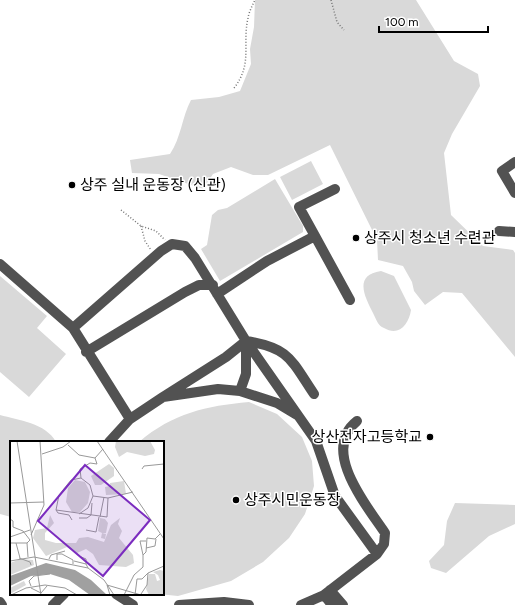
<svg xmlns="http://www.w3.org/2000/svg" width="515" height="605" font-family="Figtree,'Noto Sans KR',sans-serif">
	<style>
		.green { fill: #d9d9d9 }
		.lines { fill: none; stroke-linecap: round; stroke-linejoin: round }
		.path { stroke: #747474; stroke-width: 1.5; stroke-dasharray: 1 2; stroke-linecap: butt }
		.minor { stroke: #525252; stroke-width: 10 }
		.poi-dot { fill: #000; stroke: #fff; stroke-width: 1.5 }
		.labels { text-anchor: middle; dominant-baseline: central; stroke-width: 3; stroke-linejoin: round; paint-order: stroke }
		.poi-label { font-size: 15px; fill: #000; stroke: #fff; text-anchor: start }
		.inset-road { fill: none; stroke: #999; stroke-width: 1 }
		.view { fill: #7b2cbf; fill-opacity: 0.15; stroke: #7b2cbf; stroke-width: 2 }
		.inset-edge { fill: none; stroke: #000; stroke-width: 2 }
	</style>
	<rect width="100%" height="100%" fill="#fff"/>
	<!-- green -->
	<path class="green" d="M 255,0 L 416,0 L 454,61 L 478,74 L 480,86 L 452,134 L 444,153 L 451,215 L 483,246 L 513,250 L 515,253 L 515,357 L 462,293 L 443,292 L 425,305 L 414,291 L 412,282 L 403,266 L 378,260 L 377,240 L 330,145 L 268,175 L 253,175 L 231,167 L 213,174 L 203,189 L 159,174 L 132,173 L 130,160 L 170,154 C 181,138 182,117 191,100 L 219,97 L 240,91 L 251,64 L 250,49 L 254,27 Z
		M 311,161 L 323,184 L 292,200 L 280,177 Z
		M 275,179 L 303,226 L 303,232 L 220,281 L 201,249 L 207,245 L 212,215 L 218,210 L 227,208 Z
		M 381,271 L 394,276 L 411,310 C 409,324 399,337 384,328 C 378,326 376,319 373,313 C 365,297 353,275 381,271 Z
		M 0,276 L 47,316 L 37,328 L 66,354 L 29,397 L 0,372 Z
		M 249,402 L 277,414 L 302,437 L 312,461 L 314,486 L 305,514 L 289,538 L 263,562 L 231,581 L 178,596 L 158,594 L 163,594 L 163,442 L 139,442 C 173,413 206,406 249,402 Z
		M 0,415 C 18,420 46,423 56,442 L 11,442 L 11,517 L 0,514 Z
		M 455,503 L 515,505 L 515,524 L 489,536 L 446,573 L 431,568 L 429,561 L 444,545 L 447,521 Z"/>
	<g class="lines">
		<!-- path -->
		<path class="path" d="M 331,0 L 337,22 L 344,30
			M 234,88 C 253,64 242,44 248,18 C 249,12 252,6 255,0
			M 121,210 L 141,226 L 156,231 L 165,240
			M 141,226 L 145,241 L 151,250"/>
		<!-- minor -->
		<path class="minor" d="M 515,162 L 502,171 L 515,193
			M 499,231 L 515,232
			M 315,236 L 299,207 L 335,189
			M 0,264 L 73,328
			M 217,294 L 267,261 L 315,236 L 350,300
			M 86,352 L 185,292 L 199,285 L 213,285
			M 240,391 L 246,374 L 246,342
			M 163,397 L 226,357 L 246,341 C 290,348 291,360 314,394
			M 130,419 L 163,397 L 218,389 L 240,391 L 277,403 L 297,415
			M 357,421 C 320,450 367,506 385,533 L 384,544 L 377,554
			M 109,442 L 130,419 L 73,328 L 161,251 L 172,244 L 185,246 L 195,258 L 246,341 L 316,441 L 335,496 L 377,554 L 324,595 L 301,605
			M 330,590 L 343,605
			M 116,594 L 133,605
			M 324,595 L 332,605
			M 0,602 L 2,605
			M 53,605 L 64,594
			M 179,605 L 224,602 L 249,605"/>
	</g>
	<!-- markers -->
	<g class="poi-dot">
		<circle cx="72" cy="185" r="4"/>
		<circle cx="356" cy="238" r="4"/>
		<circle cx="430" cy="437" r="4"/>
		<circle cx="236" cy="500" r="4"/>
	</g>
	<g class="labels">
		<!-- poi labels -->
		<g class="poi-label">
			<text x="80" y="185">상주 실내 운동장 (신관)</text>
			<text x="364" y="238">상주시 청소년 수련관</text>
			<text x="422" y="437" text-anchor="end">상산전자고등학교</text>
			<text x="244" y="500">상주시민운동장</text>
		</g>
	</g>
	<!-- overview -->
	<g transform="translate(10 441)">
		<rect width="154" height="154" fill="#fff"/>
		<path d="M 106,0 L 140,0 L 145,9 L 144,13 L 135,15 L 117,11 L 109,16 L 105,6 ZM 99,23 L 104,27 L 104,35 L 91,44 L 85,44 L 81,35 ZM 65,39 L 75,41 L 80,51 L 78,62 L 70,71 L 62,71 L 56,61 L 58,47 ZM 114,40 L 116,53 L 96,54 L 95,46 L 100,45 L 100,42 ZM 40,74 L 44,82 L 35,92 L 35,99 L 46,102 L 66,102 L 69,97 L 78,96 L 94,101 L 101,84 L 110,77 L 108,83 L 112,90 L 109,97 L 123,114 L 124,122 L 116,126 L 89,124 L 83,113 L 76,108 L 67,112 L 57,106 L 36,115 L 23,97 L 25,89 L 37,87 ZM 90,77 L 95,78 L 98,82 L 96,92 L 92,92 L 96,93 L 95,98 L 91,97 L 92,92 L 88,90 ZM 11,118 L 23,119 L 24,124 L 0,134 L 0,122 ZM 150,129 L 154,130 L 154,154 L 139,154 L 136,148 L 139,133 L 145,133 L 147,140 L 150,139 L 148,134 L 143,131 ZM 14,140 L 16,144 L 0,153 L 0,147 Z" fill="#d9d9d9"/>
		<path d="M 36,122 L 65,129 L 81,139 L 97,154 L 80,154 L 59,139 L 40,133 L 21,135 L 0,145 L 0,135 Z" fill="#a0a0a0"/>
		<path class="inset-road" d="M 7,0 L 31,154M 87,0 L 154,98M 58,4 L 69,14 L 85,17M 32,13 L 53,6 L 61,0M 132,28 L 134,25 L 154,23M 71,37 L 80,44 L 83,55 L 98,57 L 97,76 L 46,69 L 49,54 L 61,39 ZM 71,37 L 70,28 L 80,22 L 87,23 L 85,17 L 93,8M 98,57 L 123,51M 0,62 L 34,61M 46,69 L 48,72 L 59,74 L 62,79M 69,73 L 78,67 L 83,55M 81,74 L 82,62M 90,76 L 94,56M 69,77 L 77,77 L 81,74M 0,78 L 3,80 L 3,86 L 13,90 L 20,99 L 17,102 L 6,102M 76,89 L 86,91 L 89,76M 21,94 L 34,64 L 30,0M 0,96 L 20,89M 0,102 L 6,102 L 10,117M 17,102 L 18,116M 136,107 L 145,105 L 146,98M 133,114 L 130,100 L 136,100M 69,115 L 76,118 L 76,123M 9,117 L 20,121 L 21,124M 39,118 L 41,114 L 55,110M 47,119 L 47,113 L 52,113 L 63,119 L 63,123M 0,120 L 24,116 L 78,127 L 94,139 L 104,154M 64,120 L 76,123 L 78,127M 21,145 L 19,140 L 24,135 L 40,133M 21,147 L 31,152 L 37,145M 131,153 L 137,144 L 138,132 L 154,125M 1,154 L 16,147 L 35,144 L 55,147 L 67,154M 100,154 L 97,144 L 131,154M 114,154 L 124,134 L 133,126 L 133,114 L 136,111 L 137,97 L 145,98 L 150,93M 125,154 L 127,138 L 132,138 L 138,132"/>
		<path class="view" d="M 75,24 L 140,79 L 93,135 L 28,80 Z"/>
		<rect width="154" height="154" class="inset-edge"/>
	</g>
	<!-- scale -->
	<path d="M379 26v6h109v-6" fill="none" stroke="#000000" stroke-width="2"/>
	<text x="385" y="26" font-size="12" fill="#000000" stroke="#ffffff" stroke-width="3" paint-order="stroke">100 m</text>
</svg>
